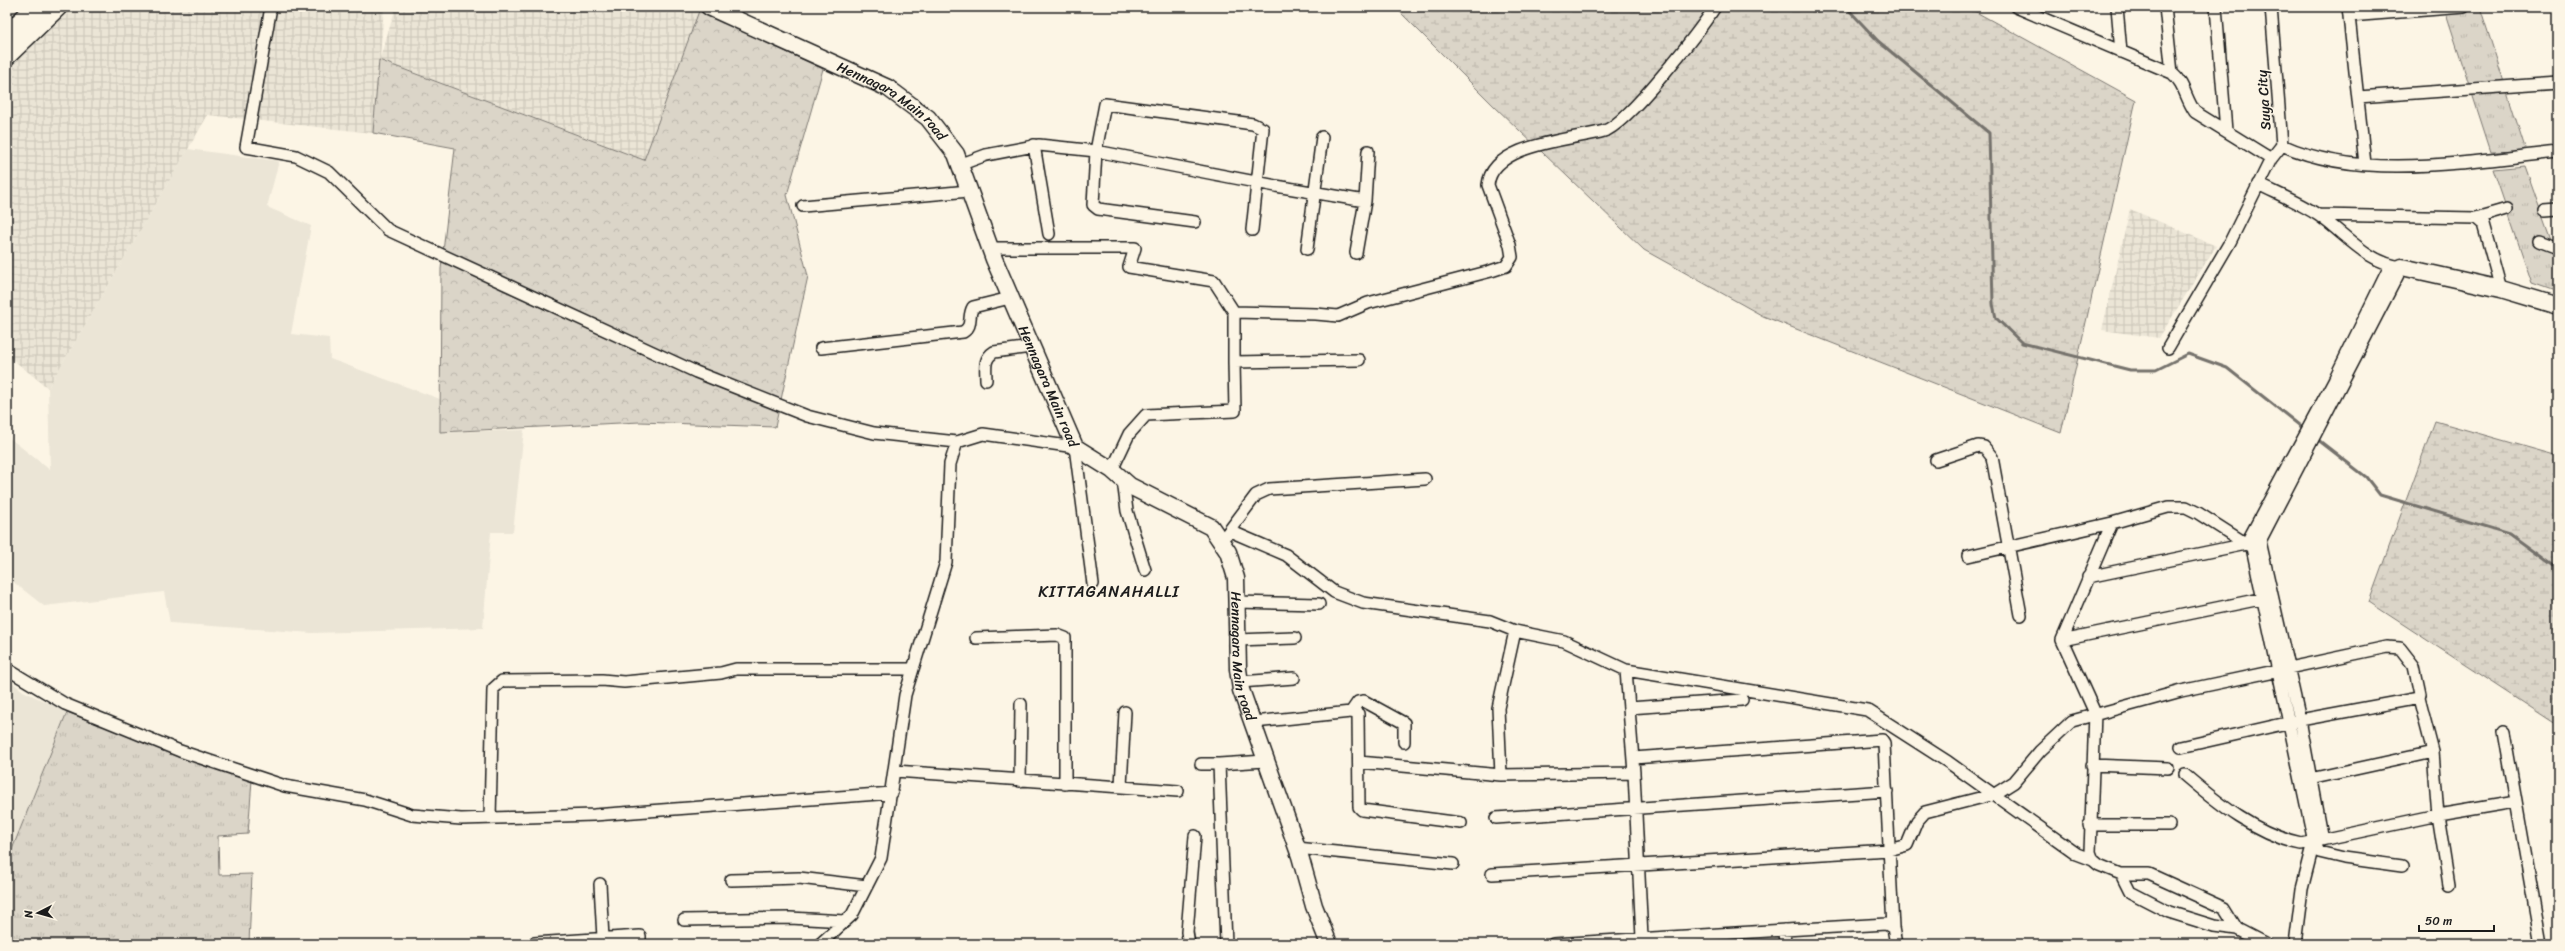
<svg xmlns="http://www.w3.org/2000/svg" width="2565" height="951" font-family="Sriracha,sans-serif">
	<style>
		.built { fill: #ebe5d6 }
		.industrial { fill: url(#industrial-grid) }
		.grass { fill: url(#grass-tufts); stroke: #7c7872 }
		.forest { fill: url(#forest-crowns); stroke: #7c7872 }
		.wetland { fill: url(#wetland-marsh); stroke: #7c7872 }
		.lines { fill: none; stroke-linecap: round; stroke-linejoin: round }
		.stream { stroke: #75726c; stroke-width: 3 }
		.street-casing { stroke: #1c1c1c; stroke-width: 14 }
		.secondary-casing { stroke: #1c1c1c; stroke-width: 19 }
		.highway-casing { stroke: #1c1c1c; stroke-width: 23 }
		.street { stroke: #fcf5e5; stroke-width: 11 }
		.secondary { stroke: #fcf5e5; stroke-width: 16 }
		.highway { stroke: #fcf5e5; stroke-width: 20 }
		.labels { text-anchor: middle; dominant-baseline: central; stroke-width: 3; stroke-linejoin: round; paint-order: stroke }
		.street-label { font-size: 14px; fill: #1c1c1c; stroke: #fcf5e5 }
		.quarter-label { font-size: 16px; letter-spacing: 1px; fill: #1c1c1c; stroke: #fcf5e5 }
	</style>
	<defs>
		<pattern id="industrial-grid" width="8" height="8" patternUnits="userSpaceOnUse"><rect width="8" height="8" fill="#ebe5d6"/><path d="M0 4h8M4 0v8" fill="none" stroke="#c9c4b7"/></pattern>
		<pattern id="grass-tufts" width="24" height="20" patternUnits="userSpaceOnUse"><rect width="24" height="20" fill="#dbd5c8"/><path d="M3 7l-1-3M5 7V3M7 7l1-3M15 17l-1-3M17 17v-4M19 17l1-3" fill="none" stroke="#bbb6ab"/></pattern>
		<pattern id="forest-crowns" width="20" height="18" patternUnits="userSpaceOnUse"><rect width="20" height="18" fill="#dbd5c8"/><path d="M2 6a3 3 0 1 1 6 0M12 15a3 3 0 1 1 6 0" fill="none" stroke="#bbb6ab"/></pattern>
		<pattern id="wetland-marsh" width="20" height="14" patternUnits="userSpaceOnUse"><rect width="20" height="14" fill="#dbd5c8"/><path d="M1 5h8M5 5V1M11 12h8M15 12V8" fill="none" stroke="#bbb6ab"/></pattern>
	</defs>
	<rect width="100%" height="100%" fill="#fcf5e5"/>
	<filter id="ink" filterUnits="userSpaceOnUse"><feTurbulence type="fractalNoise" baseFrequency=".025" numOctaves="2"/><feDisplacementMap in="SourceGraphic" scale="8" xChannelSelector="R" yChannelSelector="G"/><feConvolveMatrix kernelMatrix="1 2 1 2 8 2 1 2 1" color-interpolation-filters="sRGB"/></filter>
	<g filter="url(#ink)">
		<!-- built -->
		<path class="built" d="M 188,149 L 279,161 L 267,207 L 311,226 L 291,334 L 329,338 L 330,359 L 440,399 L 440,432 L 524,430 L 513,532 L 491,532 L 483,628 L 312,633 L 170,623 L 164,592 L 44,606 L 7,577 L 7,436 L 50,470 L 48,388 Z
			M 7,678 L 23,691 L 67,712 L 7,862 Z"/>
		<!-- industrial -->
		<path class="industrial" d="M 67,7 L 384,7 L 380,58 L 396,7 L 690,7 L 699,11 L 644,160 L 380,60 L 373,133 L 208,115 L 48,388 L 7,355 L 7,67 Z
			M 2130,209 L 2216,246 L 2159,338 L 2102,330 Z"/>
		<!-- grass -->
		<path class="grass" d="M 2444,7 L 2480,7 L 2526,151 L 2491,152 Z
			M 2525,166 L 2558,259 L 2558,292 L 2532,283 L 2493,169 Z
			M 67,712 L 180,756 L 252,780 L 248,834 L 218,836 L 219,875 L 252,874 L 249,944 L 7,944 L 7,862 Z"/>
		<!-- forest -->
		<path class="forest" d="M 699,11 L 823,69 L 787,195 L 808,276 L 775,427 L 640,422 L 440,432 L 441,269 L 455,148 L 373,133 L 379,60 L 644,160 Z"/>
		<!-- wetland -->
		<path class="wetland" d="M 1395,7 L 1967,7 L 2136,100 L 2061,433 L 1763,316 L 1644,250 L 1494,106 Z
			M 2435,421 L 2558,456 L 2558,726 L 2369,602 Z"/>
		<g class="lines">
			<!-- stream -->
			<path class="stream" d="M 1846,7 L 1878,41 L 1989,133 L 1993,304 L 1996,318 L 2022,343 L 2130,370 L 2156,370 L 2188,354 L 2227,368 L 2304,429
				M 2317,439 L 2366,477 L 2380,495 L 2510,534 L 2558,569"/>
			<!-- street casing -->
			<g class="street-casing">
				<path id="street" d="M 271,7 L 246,147 L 296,156 L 329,172 L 388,230 L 696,372 L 807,416 L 874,433 L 957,442
					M 2016,7 L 2172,73 C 2185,84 2185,98 2195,112 L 2271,159
					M 2117,7 L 2121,52
					M 2165,7 L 2172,73
					M 2216,7 L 2226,131
					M 2348,7 L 2365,164
					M 2349,16 L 2464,7
					M 2358,97 L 2558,83
					M 1034,145 L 1049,234
					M 2282,145 C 2363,182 2472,161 2558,152
					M 959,165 L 986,155 L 1039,145 L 1096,151 L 1276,186 L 1365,201
					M 2258,184 C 2278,194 2300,203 2318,215 C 2346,234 2367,263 2402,267 L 2260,541 L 2300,720 L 2322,840
					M 803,206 L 969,191
					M 2545,210 L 2558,209
					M 2318,215 L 2476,218 L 2507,209
					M 2476,218 L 2483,224 L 2501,289
					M 1195,222 L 1098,209 L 1093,205 L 1096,151 L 1105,104 L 1253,124 L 1263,129 L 1252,230
					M 2539,241 L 2558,248
					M 990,248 L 1135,248 L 1129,267 L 1214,281 L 1234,312 L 1234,362 L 1359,360
					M 1307,249 L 1322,137
					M 1356,253 L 1365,201 L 1368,151
					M 1234,312 L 1316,314 L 1338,316 L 1368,303 L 1491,271 L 1506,266 L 1512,257 L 1510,245 L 1488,185 C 1492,143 1573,140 1604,131 C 1627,125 1700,30 1715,7
					M 821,348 L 963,332 C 974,325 967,317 973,307 L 1010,298
					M 2168,348 L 2230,242 L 2271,159 L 2282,145 L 2271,7
					M 986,380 C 986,369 983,359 994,352 L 1031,347
					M 1936,460 L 1978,446 L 1984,447 L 1992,457 L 2021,615
					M 1112,470 L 1129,434 L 1146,415 L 1235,411 L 1234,362
					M 1123,480 L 1127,511 L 1145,570
					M 2112,523 L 2062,640 L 2095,713 L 2090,852 L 2093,860 L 2099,865 L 2121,874 L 2149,874 L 2224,908 L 2237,929
					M 1230,531 L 1286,555 L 1334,592 L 1363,603 L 1490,621 L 1515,631 L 1564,641 L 1626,670 L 1867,710 L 1948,762 L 2077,854 L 2093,860
					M 1226,535 L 1256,495 L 1269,489 L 1425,479
					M 2250,538 L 2314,842 L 2319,852 L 2344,858 L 2402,866
					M 1968,556 L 2112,523 L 2168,507 L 2186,507 L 2198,513 L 2248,545
					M 2088,577 L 2246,544 L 2334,380 L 2390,266
					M 1237,602 L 1319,604
					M 976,638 L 1057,635 L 1065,638 L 1065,784
					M 1237,640 L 1295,638
					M 2062,640 L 2270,597
					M 7,669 L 65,704 L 180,751 L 285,786 L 365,800 L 412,815 L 461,819 L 594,815 L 892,793
					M 1626,670 L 1634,773 L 1642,938
					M 1240,682 L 1294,678
					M 1629,708 L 1742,700
					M 1351,712 L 1358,702 L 1364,701 L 1404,723 L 1404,742
					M 1254,722 L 1351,712 L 1358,714 L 1359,807 L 1362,810 L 1461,823
					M 2504,732 L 2541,944
					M 2181,747 L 2300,720 L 2419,698
					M 1633,758 L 1882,740 L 1884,743 L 1893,928
					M 1359,762 L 1501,775 L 1634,773
					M 1201,764 L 1219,764
					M 2092,765 L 2168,768
					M 895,771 L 1178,791
					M 1501,775 L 1498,708 L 1515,631
					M 2185,775 C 2219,804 2257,835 2302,844 L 2438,815 L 2515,802
					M 2310,779 L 2433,752
					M 1020,781 L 1021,704
					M 1121,786 L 1125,712
					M 490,818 L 493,689 L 502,681 L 602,680 L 624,682 L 721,673 L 736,669 L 913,669
					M 1496,818 L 1887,791
					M 2089,825 L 2169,825
					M 1297,848 L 1453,864
					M 1492,874 L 1889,850 L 1907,845 L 1917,821 L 1925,812 L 1995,794 L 2014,782 L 2040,751 L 2072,721 L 2181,691 L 2387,647 L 2400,648 L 2414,666 L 2420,694 L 2419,698 L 2433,752 L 2438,815 L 2449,885
					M 2121,874 L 2130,892 L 2169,912 L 2214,926 L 2237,929 L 2266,944
					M 731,880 L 799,878 L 867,886
					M 600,884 L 603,938
					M 684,920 L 790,918 L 845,921
					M 1784,930 L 1785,944
					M 534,943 L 640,936 L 640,944
					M 820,944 L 852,915 L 881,858 L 905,695 L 946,562 L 950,464 L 957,442 L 983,434 L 1075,447 L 1093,584
					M 1189,944 L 1187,932 L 1195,836
					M 1226,944 L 1219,764 L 1265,761
					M 1553,944 L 1886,924 L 1893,928 L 1896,944
					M 2295,944 L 2302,889 L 2314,842"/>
			</g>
			<!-- secondary casing -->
			<g class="secondary-casing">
				<g id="secondary">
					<path id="s1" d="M 709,7 L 888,88 L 928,118 L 956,154 L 994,259 L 1075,447 L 1112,470 L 1130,486 L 1211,527 L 1228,552 L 1236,578 L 1238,669 L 1241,690 L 1300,856 L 1314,906 L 1329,944"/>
					<path d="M 7,57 L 59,7"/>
					<path d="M 2402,267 L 2501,289 L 2558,306"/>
				</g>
			</g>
			<!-- highway casing -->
			<g class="highway-casing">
				<path id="highway" d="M 7,36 L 37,7"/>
			</g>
			<!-- street -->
			<use href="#street" class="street"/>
			<!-- secondary -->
			<use href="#secondary" class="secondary"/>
			<!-- highway -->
			<use href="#highway" class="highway"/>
		</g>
	</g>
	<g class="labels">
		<!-- street labels -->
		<g class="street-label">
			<text transform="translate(2264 100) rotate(-94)">Suya City</text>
			<text stroke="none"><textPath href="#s1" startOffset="207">Hennagara Main road</textPath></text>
			<text stroke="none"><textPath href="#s1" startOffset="542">Hennagara Main road</textPath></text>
			<text stroke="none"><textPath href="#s1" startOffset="903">Hennagara Main road</textPath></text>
		</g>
		<!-- quarter labels -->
		<g class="quarter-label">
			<text x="1109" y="591">KITTAGANAHALLI</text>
		</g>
	</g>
	<!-- margin -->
	<rect width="2565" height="951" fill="none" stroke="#fcf5e5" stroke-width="24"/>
	<rect x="12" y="12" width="2541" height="927" fill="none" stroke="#1c1c1c" stroke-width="1.5" filter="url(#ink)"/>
	<!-- north arrow -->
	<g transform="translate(38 913) rotate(264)" stroke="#fcf5e5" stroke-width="3" paint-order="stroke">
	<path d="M0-3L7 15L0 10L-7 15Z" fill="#1c1c1c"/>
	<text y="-6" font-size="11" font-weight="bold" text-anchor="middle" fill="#1c1c1c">N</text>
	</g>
	<!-- scale -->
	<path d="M2419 925v6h75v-6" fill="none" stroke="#1c1c1c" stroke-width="2"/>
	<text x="2425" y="925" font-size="12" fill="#1c1c1c" stroke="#fcf5e5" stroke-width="3" paint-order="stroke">50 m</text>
</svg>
